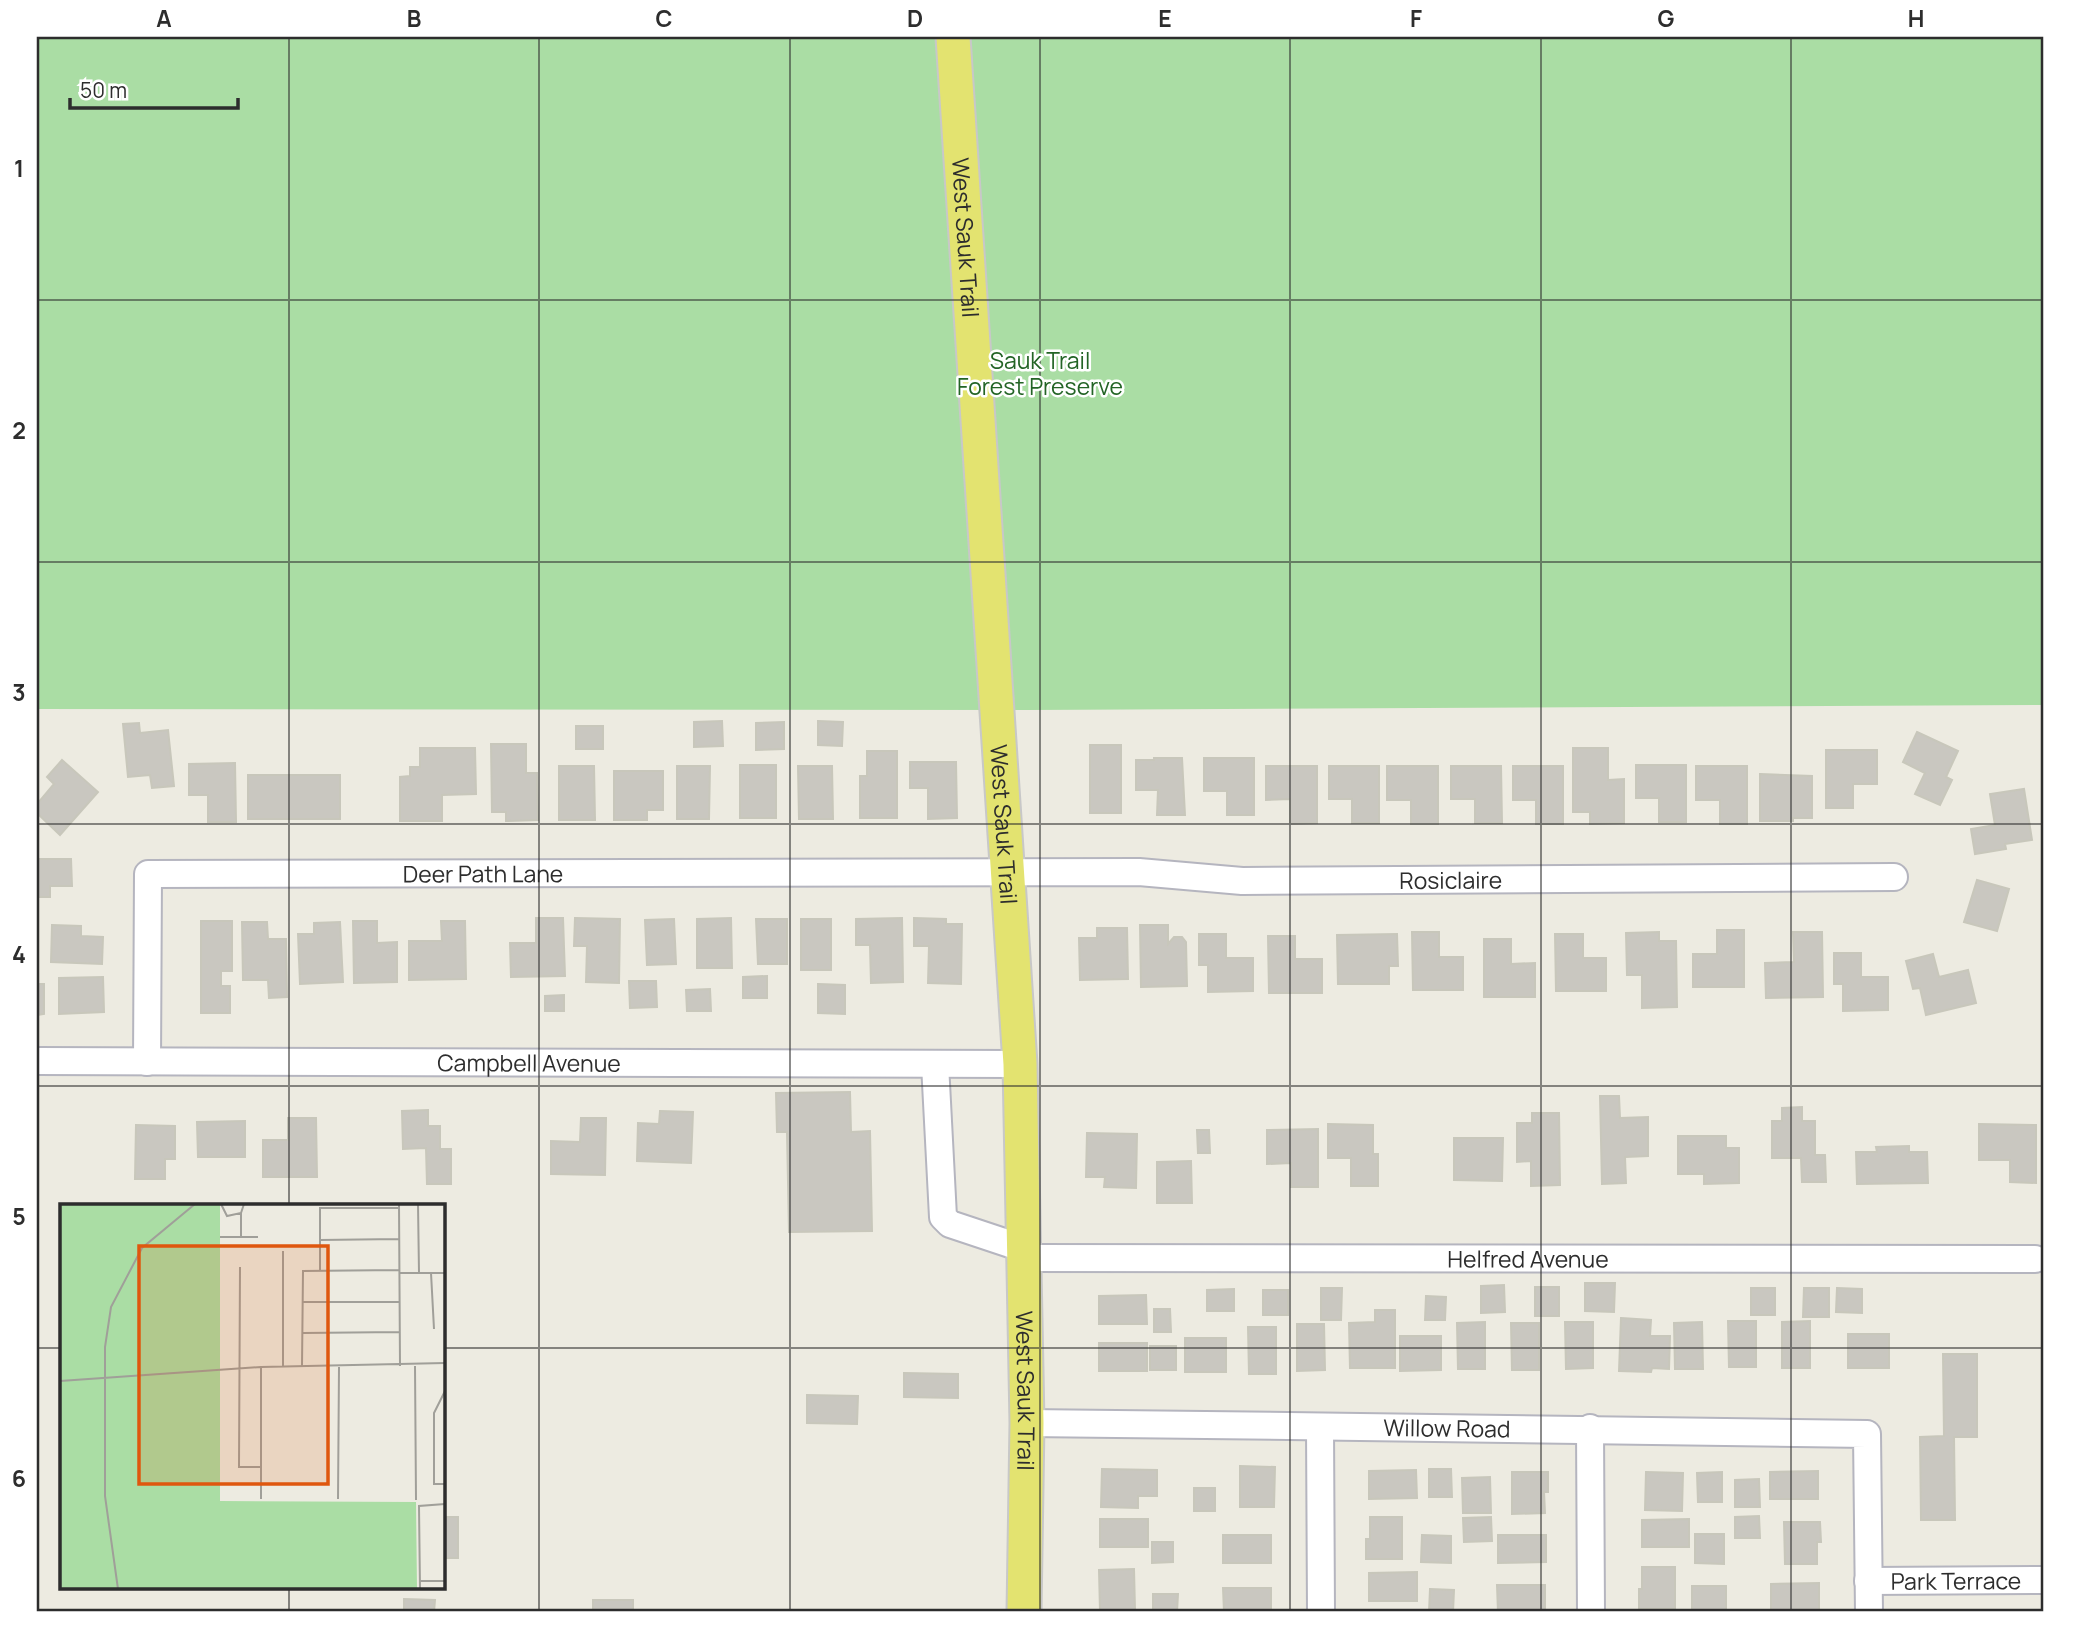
<svg xmlns="http://www.w3.org/2000/svg" width="2080" height="1649" font-family="Manrope,sans-serif">
	<style>
		.green { fill: #aadda4 }
		.building { fill: #c9c7c0; stroke: #c8c7bb; stroke-width: 2 }
		.lines { fill: none; stroke-linecap: round; stroke-linejoin: round }
		.minor-casing { stroke: #b5b5bf; stroke-width: 30 }
		.major-casing { stroke: #c8c8c8; stroke-width: 37 }
		.minor { stroke: #fff; stroke-width: 26 }
		.major { stroke: #e3e370; stroke-width: 33 }
		.grid { fill: none; stroke: #2d2d2d; stroke-width: 2; stroke-opacity: 0.55 }
		.labels { text-anchor: middle; dominant-baseline: central; stroke-width: 5; stroke-linejoin: round; paint-order: stroke }
		.street-label { font-size: 23px; fill: #2d2d2d; stroke: #fff }
		.park-label { font-size: 23px; fill: #236425; stroke: #fff }
		.inset-road { fill: none; stroke: #a09f99; stroke-width: 2 }
		.view { fill: #df570e; fill-opacity: 0.15; stroke: #df570e; stroke-width: 3.5 }
		.inset-edge { fill: none; stroke: #2d2d2d; stroke-width: 3.5 }
		.neatline { fill: none; stroke: #2d2d2d; stroke-width: 2.5 }
		.grid-label { font-size: 23px; text-anchor: middle; font-weight: bold; fill: #2d2d2d }
	</style>
	<rect width="100%" height="100%" fill="#edebe1"/>
	<!-- green -->
	<path class="green" d="M 37,37 L 2043,37 L 2043,705 L 1029,710 L 37,709 Z"/>
	<!-- building -->
	<path class="building" d="M 722,721 L 723,746 L 694,747 L 694,722 Z
		M 818,721 L 843,722 L 842,746 L 818,745 Z
		M 784,722 L 784,749 L 756,750 L 756,723 Z
		M 139,723 L 140,733 L 168,730 L 174,786 L 152,788 L 150,775 L 128,777 L 123,724 Z
		M 576,726 L 603,726 L 603,749 L 576,749 Z
		M 1917,732 L 1958,751 L 1946,777 L 1952,780 L 1940,805 L 1915,794 L 1925,773 L 1903,762 Z
		M 491,744 L 526,744 L 526,773 L 537,773 L 538,820 L 506,821 L 506,812 L 492,812 Z
		M 1090,745 L 1121,745 L 1121,813 L 1090,813 Z
		M 420,748 L 475,748 L 476,794 L 442,795 L 442,821 L 400,821 L 400,777 L 410,776 L 410,767 L 420,767 Z
		M 1573,748 L 1608,748 L 1608,780 L 1624,779 L 1624,823 L 1590,824 L 1590,812 L 1573,812 Z
		M 1826,750 L 1877,750 L 1877,784 L 1853,784 L 1853,808 L 1826,808 Z
		M 867,751 L 897,751 L 897,818 L 860,818 L 860,776 L 867,776 Z
		M 1154,758 L 1182,758 L 1185,815 L 1157,815 L 1158,790 L 1136,790 L 1136,760 L 1154,760 Z
		M 1204,758 L 1254,758 L 1254,815 L 1227,815 L 1227,791 L 1204,791 Z
		M 62,760 L 98,792 L 60,835 L 37,813 L 37,804 L 54,784 L 47,777 Z
		M 910,762 L 956,762 L 957,818 L 928,819 L 928,788 L 910,788 Z
		M 235,763 L 236,822 L 208,822 L 208,795 L 189,795 L 189,764 Z
		M 740,765 L 776,765 L 776,818 L 740,818 Z
		M 1636,765 L 1686,765 L 1686,822 L 1659,822 L 1659,798 L 1636,798 Z
		M 559,766 L 594,766 L 595,820 L 559,820 Z
		M 677,766 L 710,766 L 709,819 L 677,819 Z
		M 798,766 L 832,766 L 833,819 L 799,819 Z
		M 1266,766 L 1317,766 L 1317,823 L 1290,824 L 1290,799 L 1266,800 Z
		M 1329,766 L 1379,766 L 1379,823 L 1352,823 L 1352,799 L 1329,799 Z
		M 1387,766 L 1438,766 L 1438,824 L 1411,824 L 1411,800 L 1387,800 Z
		M 1451,766 L 1501,766 L 1502,823 L 1475,823 L 1475,799 L 1451,799 Z
		M 1513,766 L 1563,766 L 1563,824 L 1536,824 L 1536,800 L 1513,800 Z
		M 1696,766 L 1747,766 L 1747,824 L 1720,824 L 1720,800 L 1696,800 Z
		M 614,771 L 663,771 L 663,810 L 647,810 L 647,820 L 614,820 Z
		M 1760,774 L 1812,776 L 1812,818 L 1793,818 L 1793,821 L 1760,821 Z
		M 248,775 L 340,775 L 340,819 L 248,819 Z
		M 2024,789 L 2032,840 L 2005,844 L 2006,849 L 1975,854 L 1971,829 L 1995,825 L 1990,794 Z
		M 37,859 L 71,859 L 72,886 L 50,886 L 50,897 L 37,897 Z
		M 1977,880 L 2009,889 L 1997,931 L 1964,922 Z
		M 536,918 L 563,918 L 565,976 L 511,977 L 510,943 L 536,943 Z
		M 575,918 L 620,919 L 619,983 L 586,982 L 587,946 L 574,946 Z
		M 731,918 L 732,968 L 697,968 L 697,919 Z
		M 902,918 L 903,982 L 871,983 L 870,945 L 856,945 L 856,919 Z
		M 914,918 L 946,919 L 946,924 L 962,924 L 961,984 L 928,983 L 929,946 L 914,946 Z
		M 674,919 L 676,964 L 647,965 L 645,920 Z
		M 756,919 L 787,919 L 787,964 L 758,964 Z
		M 801,919 L 831,919 L 831,970 L 801,970 Z
		M 201,921 L 232,921 L 232,971 L 221,971 L 221,986 L 230,986 L 230,1013 L 201,1013 Z
		M 353,921 L 377,921 L 377,943 L 397,942 L 397,982 L 354,983 Z
		M 441,921 L 465,921 L 466,979 L 409,980 L 409,941 L 442,941 Z
		M 242,922 L 267,922 L 268,939 L 286,939 L 287,997 L 269,998 L 268,980 L 243,980 Z
		M 340,922 L 343,982 L 300,984 L 298,934 L 314,934 L 314,923 Z
		M 52,925 L 81,926 L 81,936 L 103,937 L 102,964 L 51,962 Z
		M 1140,925 L 1168,925 L 1168,944 L 1174,937 L 1182,937 L 1186,942 L 1187,986 L 1141,987 Z
		M 1097,928 L 1127,928 L 1128,979 L 1080,980 L 1079,938 L 1097,938 Z
		M 1717,930 L 1744,930 L 1744,987 L 1693,987 L 1693,954 L 1717,954 Z
		M 1412,932 L 1439,932 L 1439,957 L 1463,957 L 1463,990 L 1413,990 Z
		M 1659,932 L 1659,941 L 1676,941 L 1677,1007 L 1642,1008 L 1642,975 L 1627,975 L 1626,933 Z
		M 1793,932 L 1822,932 L 1823,997 L 1766,998 L 1765,963 L 1794,962 Z
		M 1199,934 L 1226,934 L 1226,958 L 1253,958 L 1253,991 L 1208,992 L 1208,965 L 1199,965 Z
		M 1397,934 L 1398,966 L 1389,966 L 1389,984 L 1338,984 L 1337,935 Z
		M 1555,934 L 1583,934 L 1583,958 L 1606,958 L 1606,991 L 1556,991 Z
		M 1268,936 L 1295,936 L 1295,959 L 1322,959 L 1322,993 L 1269,993 Z
		M 1484,939 L 1511,939 L 1511,964 L 1535,963 L 1535,997 L 1484,997 Z
		M 1834,953 L 1861,953 L 1861,977 L 1888,977 L 1888,1010 L 1843,1011 L 1843,984 L 1834,984 Z
		M 1933,954 L 1939,977 L 1968,970 L 1976,1003 L 1926,1015 L 1920,988 L 1913,989 L 1906,961 Z
		M 767,976 L 767,998 L 743,998 L 743,977 Z
		M 103,977 L 104,1012 L 59,1014 L 59,978 Z
		M 629,981 L 656,981 L 657,1007 L 630,1008 Z
		M 37,984 L 44,984 L 44,1014 L 37,1015 Z
		M 818,984 L 845,985 L 845,1014 L 818,1013 Z
		M 710,989 L 711,1011 L 687,1011 L 686,990 Z
		M 564,995 L 564,1011 L 545,1011 L 545,996 Z
		M 850,1092 L 851,1132 L 870,1131 L 872,1231 L 789,1232 L 787,1132 L 777,1132 L 776,1093 Z
		M 1600,1096 L 1619,1096 L 1620,1118 L 1648,1117 L 1648,1156 L 1625,1157 L 1626,1183 L 1602,1184 Z
		M 1802,1107 L 1802,1121 L 1815,1121 L 1815,1155 L 1825,1155 L 1826,1182 L 1802,1182 L 1801,1158 L 1772,1158 L 1772,1121 L 1782,1121 L 1782,1108 Z
		M 428,1110 L 428,1126 L 440,1126 L 440,1149 L 451,1149 L 451,1184 L 427,1184 L 426,1148 L 403,1149 L 402,1111 Z
		M 660,1111 L 693,1112 L 691,1163 L 637,1161 L 638,1123 L 659,1124 Z
		M 1532,1113 L 1559,1113 L 1560,1185 L 1531,1186 L 1531,1161 L 1517,1162 L 1517,1123 L 1532,1123 Z
		M 288,1118 L 316,1118 L 317,1177 L 263,1177 L 263,1140 L 288,1140 Z
		M 581,1118 L 606,1118 L 605,1175 L 551,1174 L 551,1141 L 580,1142 Z
		M 245,1121 L 245,1157 L 198,1157 L 197,1122 Z
		M 1328,1124 L 1373,1125 L 1373,1154 L 1378,1154 L 1378,1186 L 1351,1186 L 1351,1158 L 1328,1158 Z
		M 1979,1124 L 2036,1125 L 2036,1183 L 2010,1182 L 2010,1160 L 1979,1160 Z
		M 136,1125 L 175,1126 L 175,1159 L 165,1159 L 165,1179 L 135,1179 Z
		M 1318,1129 L 1318,1187 L 1291,1187 L 1291,1163 L 1267,1164 L 1267,1130 Z
		M 1197,1130 L 1209,1130 L 1210,1153 L 1198,1153 Z
		M 1087,1133 L 1137,1134 L 1136,1188 L 1104,1187 L 1105,1177 L 1086,1177 Z
		M 1678,1136 L 1726,1136 L 1726,1148 L 1739,1148 L 1739,1183 L 1704,1184 L 1704,1174 L 1678,1174 Z
		M 1454,1138 L 1503,1138 L 1502,1181 L 1454,1180 Z
		M 1909,1146 L 1909,1152 L 1927,1152 L 1928,1183 L 1857,1184 L 1856,1152 L 1877,1152 L 1876,1147 Z
		M 1191,1161 L 1192,1203 L 1157,1203 L 1157,1162 Z
		M 1585,1283 L 1615,1283 L 1614,1312 L 1585,1311 Z
		M 1504,1285 L 1505,1312 L 1481,1313 L 1481,1286 Z
		M 1535,1287 L 1559,1287 L 1559,1316 L 1535,1316 Z
		M 1321,1288 L 1342,1288 L 1341,1320 L 1321,1320 Z
		M 1751,1288 L 1775,1288 L 1775,1315 L 1751,1315 Z
		M 1804,1288 L 1829,1288 L 1829,1317 L 1803,1317 Z
		M 1837,1288 L 1862,1289 L 1862,1313 L 1836,1312 Z
		M 1234,1289 L 1234,1311 L 1207,1311 L 1207,1290 Z
		M 1263,1290 L 1288,1290 L 1288,1315 L 1263,1315 Z
		M 1146,1295 L 1147,1324 L 1099,1324 L 1099,1296 Z
		M 1426,1296 L 1446,1297 L 1445,1320 L 1425,1320 Z
		M 1154,1309 L 1170,1309 L 1171,1332 L 1154,1332 Z
		M 1375,1310 L 1395,1310 L 1395,1368 L 1350,1368 L 1349,1323 L 1375,1322 Z
		M 1621,1318 L 1651,1320 L 1650,1336 L 1670,1336 L 1669,1369 L 1652,1368 L 1651,1372 L 1619,1371 Z
		M 1728,1321 L 1756,1321 L 1756,1367 L 1729,1367 Z
		M 1810,1321 L 1810,1368 L 1782,1368 L 1782,1322 Z
		M 1485,1322 L 1485,1369 L 1458,1369 L 1457,1323 Z
		M 1565,1322 L 1593,1322 L 1593,1368 L 1566,1369 Z
		M 1702,1322 L 1703,1369 L 1675,1369 L 1674,1323 Z
		M 1511,1323 L 1539,1323 L 1539,1370 L 1512,1370 Z
		M 1297,1324 L 1324,1324 L 1325,1370 L 1297,1371 Z
		M 1248,1327 L 1276,1327 L 1276,1374 L 1249,1374 Z
		M 1848,1334 L 1889,1334 L 1889,1368 L 1848,1368 Z
		M 1400,1336 L 1441,1336 L 1441,1370 L 1400,1371 Z
		M 1185,1338 L 1226,1338 L 1226,1372 L 1185,1372 Z
		M 1099,1343 L 1147,1343 L 1147,1371 L 1099,1371 Z
		M 1150,1346 L 1176,1346 L 1176,1370 L 1150,1370 Z
		M 1943,1354 L 1977,1354 L 1977,1437 L 1954,1437 L 1955,1520 L 1921,1520 L 1920,1437 L 1944,1436 Z
		M 904,1373 L 958,1374 L 958,1398 L 904,1397 Z
		M 807,1395 L 858,1396 L 857,1424 L 807,1423 Z
		M 1240,1466 L 1275,1467 L 1274,1507 L 1240,1507 Z
		M 1102,1469 L 1157,1470 L 1157,1496 L 1138,1496 L 1138,1508 L 1101,1507 Z
		M 1429,1469 L 1451,1469 L 1452,1497 L 1429,1497 Z
		M 1416,1470 L 1417,1498 L 1369,1499 L 1369,1471 Z
		M 1818,1471 L 1818,1499 L 1770,1499 L 1770,1472 Z
		M 1512,1472 L 1548,1472 L 1548,1492 L 1544,1492 L 1545,1513 L 1512,1514 Z
		M 1646,1472 L 1683,1473 L 1682,1511 L 1645,1510 Z
		M 1722,1472 L 1722,1502 L 1698,1502 L 1697,1473 Z
		M 1490,1477 L 1491,1513 L 1463,1513 L 1462,1478 Z
		M 1759,1479 L 1760,1507 L 1735,1507 L 1735,1480 Z
		M 1194,1488 L 1215,1488 L 1215,1511 L 1194,1511 Z
		M 1759,1516 L 1760,1538 L 1735,1538 L 1735,1517 Z
		M 443,1517 L 458,1517 L 458,1558 L 443,1558 Z
		M 1370,1517 L 1402,1517 L 1402,1559 L 1366,1559 L 1366,1539 L 1370,1539 Z
		M 1491,1517 L 1492,1541 L 1464,1542 L 1463,1518 Z
		M 1100,1519 L 1148,1519 L 1148,1547 L 1100,1547 Z
		M 1689,1519 L 1689,1547 L 1642,1547 L 1642,1520 Z
		M 1784,1522 L 1820,1522 L 1821,1542 L 1817,1542 L 1817,1564 L 1785,1564 Z
		M 1695,1534 L 1724,1534 L 1724,1564 L 1695,1563 Z
		M 1223,1535 L 1271,1535 L 1271,1563 L 1223,1563 Z
		M 1422,1535 L 1451,1536 L 1451,1563 L 1421,1562 Z
		M 1498,1535 L 1546,1535 L 1546,1562 L 1498,1563 Z
		M 1152,1542 L 1173,1542 L 1173,1562 L 1152,1563 Z
		M 1642,1567 L 1675,1567 L 1675,1609 L 1639,1609 L 1639,1589 L 1642,1589 Z
		M 1134,1569 L 1135,1610 L 1100,1611 L 1099,1570 Z
		M 1417,1572 L 1417,1601 L 1369,1601 L 1369,1573 Z
		M 1819,1583 L 1819,1611 L 1771,1611 L 1771,1584 Z
		M 1497,1585 L 1545,1585 L 1545,1612 L 1498,1612 Z
		M 1692,1586 L 1726,1586 L 1726,1612 L 1692,1612 Z
		M 1223,1588 L 1271,1588 L 1271,1612 L 1224,1612 Z
		M 1430,1589 L 1454,1590 L 1453,1612 L 1429,1612 Z
		M 1153,1594 L 1178,1594 L 1177,1612 L 1153,1612 Z
		M 404,1599 L 435,1600 L 434,1612 L 404,1612 Z
		M 593,1600 L 633,1600 L 633,1612 L 593,1612 Z"/>
	<g class="lines">
		<!-- minor casing -->
		<g class="minor-casing">
			<g id="minor">
				<path id="s1" d="M 37,1061 L 1020,1064"/>
				<path id="s2" d="M 147,1062 L 148,874 L 1139,872 L 1242,881 L 1894,877"/>
				<path d="M 935,1064 L 943,1217 L 950,1224 L 1022,1248"/>
				<path id="s3" d="M 1022,1258 L 2035,1259"/>
				<path id="s4" d="M 1027,1423 C 1307,1427 1587,1428 1867,1434 L 1869,1612"/>
				<path d="M 1320,1427 L 1321,1612"/>
				<path d="M 1590,1428 L 1591,1612"/>
				<path id="s5" d="M 1868,1581 L 2043,1580"/>
			</g>
		</g>
		<!-- major casing -->
		<g class="major-casing">
			<g id="major">
				<path id="s6" d="M 953,37 L 1020,1064 L 1027,1423 L 1024,1612"/>
			</g>
		</g>
		<!-- minor -->
		<use href="#minor" class="minor"/>
		<!-- major -->
		<use href="#major" class="major"/>
	</g>
	<!-- grid -->
	<path class="grid" d="M 289,37 L 289,1206M 539,37 L 539,1612M 790,37 L 790,1612M 1040,37 L 1040,1612M 1290,37 L 1290,1612M 1541,37 L 1541,1612M 1791,37 L 1791,1612M 37,300 L 2043,300M 37,562 L 2043,562M 37,824 L 2043,824M 37,1086 L 2043,1086M 37,1348 L 61,1348M 443,1348 L 2043,1348M 289,1588 L 289,1612"/>
	<g class="labels">
		<!-- street labels -->
		<g class="street-label">
			<text stroke="none"><textPath href="#s6" startOffset="201">West Sauk Trail</textPath></text>
			<text stroke="none"><textPath href="#s6" startOffset="789">West Sauk Trail</textPath></text>
			<text stroke="none"><textPath href="#s2" startOffset="523">Deer Path Lane</textPath></text>
			<text stroke="none"><textPath href="#s2" startOffset="1491">Rosiclaire</textPath></text>
			<text stroke="none"><textPath href="#s1" startOffset="492">Campbell Avenue</textPath></text>
			<text stroke="none"><textPath href="#s3" startOffset="506">Helfred Avenue</textPath></text>
			<text stroke="none"><textPath href="#s6" startOffset="1356">West Sauk Trail</textPath></text>
			<text stroke="none"><textPath href="#s4" startOffset="420">Willow Road</textPath></text>
			<text stroke="none"><textPath href="#s5" startOffset="88">Park Terrace</textPath></text>
		</g>
		<!-- park labels -->
		<g class="park-label">
			<text x="1040" y="360">Sauk Trail<tspan x="1040" dy="26">Forest Preserve</tspan></text>
		</g>
	</g>
	<!-- overview -->
	<g transform="translate(60 1204)">
		<rect width="385" height="385" fill="#edebe1"/>
		<path d="M 0,0 L 160,0 L 160,297 L 356,298 L 357,385 L 0,385 Z" fill="#aadda4"/>
		<path class="inset-road" d="M 161,0 L 167,12 L 181,9 L 184,0M 339,0 L 340,162M 358,0 L 359,69M 160,33 L 198,33M 181,33 L 181,9M 260,36 L 339,35M 180,63 L 179,263 L 201,263M 260,66 L 260,4 L 339,4M 339,69 L 385,69M 371,69 L 374,125M 243,98 L 340,98M 243,129 L 340,128M 223,162 L 223,47M 242,162 L 243,67 L 339,66M 355,162 L 356,296M 0,177 L 201,163 L 385,159M 385,187 L 374,209 L 374,280 L 385,280M 201,295 L 201,163M 278,295 L 279,163M 360,377 L 385,377M 58,385 L 45,292 L 45,143 L 51,103 L 82,44 L 135,0M 360,385 L 359,302 L 385,300"/>
		<path class="view" d="M 79,42 L 268,42 L 268,280 L 79,280 Z"/>
		<rect width="385" height="385" class="inset-edge"/>
	</g>
	<!-- border -->
	<rect width="2080" height="1649" fill="none" stroke="#ffffff" stroke-width="77"/>
	<!-- scale -->
	<path d="M70 98v10h168v-10" fill="none" stroke="#2d2d2d" stroke-width="3.5"/>
	<text x="80" y="98" font-size="21" fill="#2d2d2d" stroke="#ffffff" stroke-width="5" paint-order="stroke">50 m</text>
	<rect x="38" y="38" width="2004" height="1572" class="neatline"/>
	<g class="grid-label">
		<text x="164" y="27">A</text>
		<text x="414" y="27">B</text>
		<text x="664" y="27">C</text>
		<text x="915" y="27">D</text>
		<text x="1165" y="27">E</text>
		<text x="1416" y="27">F</text>
		<text x="1666" y="27">G</text>
		<text x="1916" y="27">H</text>
		<text x="19" y="177">1</text>
		<text x="19" y="439">2</text>
		<text x="19" y="701">3</text>
		<text x="19" y="963">4</text>
		<text x="19" y="1225">5</text>
		<text x="19" y="1487">6</text>
	</g>
</svg>
